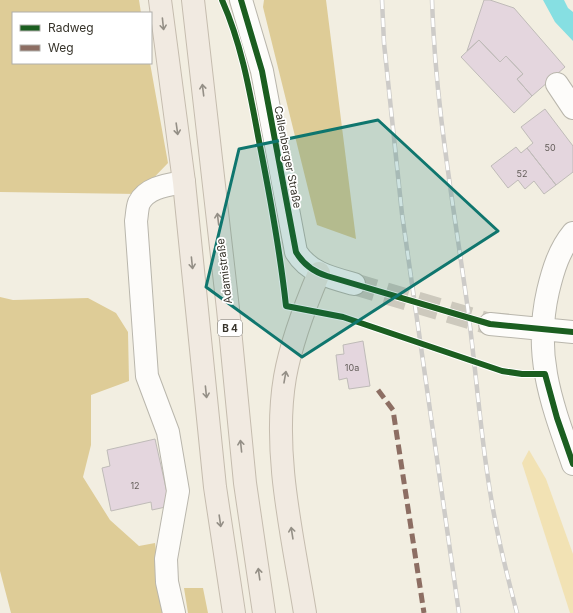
<svg xmlns="http://www.w3.org/2000/svg" width="573" height="613" font-family="Inter,sans-serif">
	<style>
		.green { fill: #f2e2b4 }
		.forest { fill: #decc97 }
		.water { fill: #86dfe2 }
		.building { fill: #e4d6de; stroke: #bfbbb8 }
		.lines { fill: none; stroke-linecap: round; stroke-linejoin: round }
		.minor-tunnel { stroke: #cdc9bd; stroke-width: 22; stroke-dasharray: 22 11; stroke-linecap: butt }
		.minor-casing { stroke: #b9b6ac; stroke-width: 24 }
		.highway-casing { stroke: #c5bcae; stroke-width: 24 }
		.minor { stroke: #fdfcfa; stroke-width: 22 }
		.highway { stroke: #f1eae1; stroke-width: 22 }
		.rail-casing { stroke: #cdcbc8; stroke-width: 4.5 }
		.rail { stroke: #fff; stroke-width: 3; stroke-dasharray: 9; stroke-linecap: butt }
		.quiet { stroke: #8d6e63; stroke-width: 5; stroke-dasharray: 10 5; stroke-linecap: butt }
		.cycleway-casing { stroke: #fff; stroke-width: 8 }
		.cycleway { stroke: #1b5e20; stroke-width: 6 }
		.oneway { stroke: #948f86 }
		.marked { fill: #0f766e; fill-opacity: 0.2; stroke: #0f766e; stroke-width: 3; stroke-linejoin: round }
		.labels { text-anchor: middle; dominant-baseline: central; stroke-width: 3.5; stroke-linejoin: round; paint-order: stroke }
		.number-label { font-size: 9px; fill: #625c58 }
		.shield { fill: #fff; stroke: #73716b; stroke-width: 1 }
		.shield-label { font-size: 10px; font-weight: bold; fill: #37342b }
		.street-label { font-size: 11px; fill: #37342b; stroke: #fff }
	</style>
	<rect width="100%" height="100%" fill="#f2eee1"/>
	<!-- green -->
	<path class="green" d="M 529,450 L 546,479 L 573,554 L 573,613 L 570,613 L 522,463 Z"/>
	<!-- forest -->
	<path class="forest" d="M 0,0 L 139,0 L 141,13 L 13,13 L 13,63 L 150,63 L 168,163 L 138,194 L 0,192 Z
		M 264,0 L 326,0 L 356,239 L 317,225 L 263,7 Z
		M 0,297 L 13,300 L 88,298 L 116,313 L 128,332 L 129,381 L 91,395 L 91,445 L 83,477 L 110,520 L 139,546 L 155,543 L 165,613 L 11,613 L 0,571 Z
		M 184,588 L 203,588 L 208,613 L 188,613 Z"/>
	<!-- water -->
	<path class="water" d="M 543,0 L 564,0 L 568,8 L 573,12 L 573,41 L 555,22 Z"/>
	<!-- building -->
	<path class="building" d="M 484,0 L 490,0 L 514,8 L 565,67 L 532,96 L 517,79 L 523,74 L 506,56 L 500,62 L 479,40 L 467,51 Z
		M 479,40 L 500,62 L 506,56 L 523,74 L 517,79 L 532,96 L 514,113 L 461,57 Z
		M 545,109 L 573,146 L 573,172 L 556,185 L 527,148 L 533,143 L 521,127 Z
		M 516,147 L 521,153 L 527,148 L 556,185 L 544,194 L 534,181 L 525,189 L 518,180 L 508,188 L 491,166 Z
		M 363,341 L 370,386 L 349,389 L 347,378 L 339,380 L 336,355 L 344,354 L 343,345 Z
		M 155,439 L 170,506 L 152,510 L 151,502 L 111,511 L 102,468 L 110,466 L 107,450 Z"/>
	<g class="lines">
		<!-- minor-tunnel -->
		<path class="minor-tunnel" d="M 354,284 L 490,324"/>
		<!-- minor casing -->
		<g class="minor-casing">
			<path id="minor" d="M 241,0 L 262,71 L 296,252 C 309,273 332,278 354,284
				M 557,84 L 573,108
				M 573,233 C 559,250 553,270 548,291 C 533,356 552,404 573,464
				M 490,324 L 573,332
				M 174,613 L 167,582 L 166,559 L 178,491 L 168,432 L 147,376 L 136,221 C 137,216 137,208 139,203 C 147,187 168,185 184,182"/>
		</g>
		<!-- highway casing -->
		<g class="highway-casing">
			<path id="highway" d="M 160,0 L 184,182 L 215,487 L 234,613
				M 193,0 L 228,309 L 245,483 L 264,613
				M 305,613 C 293,538 272,453 285,377 C 291,343 305,306 319,273"/>
		</g>
		<!-- minor -->
		<use href="#minor" class="minor"/>
		<!-- highway -->
		<use href="#highway" class="highway"/>
		<!-- rail casing -->
		<g class="rail-casing">
			<path id="rail" d="M 382,0 L 384,43 L 402,214 L 459,613
				M 432,0 C 435,102 453,202 467,303 C 478,383 482,464 500,544 C 505,567 511,590 517,613"/>
		</g>
		<!-- rail -->
		<use href="#rail" class="rail"/>
		<!-- quiet -->
		<path class="quiet" d="M 378,390 L 393,410 L 424,613"/>
		<!-- cycleway casing -->
		<g class="cycleway-casing">
			<path id="cycleway" d="M 222,0 C 242,45 250,93 259,141 C 270,196 280,251 286,306 L 343,317 L 502,371 L 522,374 L 545,374 L 557,418 L 573,464
				M 241,0 L 262,71 L 296,252 C 303,264 314,272 327,276 L 490,324 L 573,332"/>
		</g>
		<!-- cycleway -->
		<use href="#cycleway" class="cycleway"/>
	</g>
	<!-- one-way arrows -->
	<defs><path id="oneway-shaft" d="M-6 0H5M1.5-3L5.5 0L1.5 3" fill="none" stroke-width="1.6" stroke-linecap="round" stroke-linejoin="round"/></defs>
	<g class="oneway">
		<use href="#oneway-shaft" transform="translate(163 24) rotate(84)"/>
		<use href="#oneway-shaft" transform="translate(203 90) rotate(-97)"/>
		<use href="#oneway-shaft" transform="translate(177 129) rotate(82)"/>
		<use href="#oneway-shaft" transform="translate(218 219) rotate(-97)"/>
		<use href="#oneway-shaft" transform="translate(192 263) rotate(84)"/>
		<use href="#oneway-shaft" transform="translate(285 377) rotate(-80)"/>
		<use href="#oneway-shaft" transform="translate(206 392) rotate(84)"/>
		<use href="#oneway-shaft" transform="translate(241 446) rotate(-96)"/>
		<use href="#oneway-shaft" transform="translate(220 521) rotate(82)"/>
		<use href="#oneway-shaft" transform="translate(292 533) rotate(-99)"/>
		<use href="#oneway-shaft" transform="translate(259 574) rotate(-98)"/>
	</g>
	<!-- marked area -->
	<path class="marked" d="M 378,120 L 498,231 L 302,357 L 206,287 L 239,149 Z"/>
	<g class="labels">
		<!-- number labels -->
		<g class="number-label">
			<text x="550" y="147">50</text>
			<text x="522" y="173">52</text>
			<text x="352" y="367">10a</text>
			<text x="135" y="485">12</text>
		</g>
		<!-- shield labels -->
		<rect class="shield" x="218" y="320" width="24" height="16" rx="3"/>
		<g class="shield-label">
			<text x="230" y="328">B 4</text>
		</g>
		<!-- street labels -->
		<g class="street-label">
			<text transform="translate(288 157) rotate(79)">Callenberger Straße</text>
			<text transform="translate(224 271) rotate(-97)">Adamistraße</text>
		</g>
	</g>
	<!-- legend -->
	<rect x="12" y="12" width="140" height="52" fill="#ffffff" stroke="#afaeaa"/>
	<rect x="20" y="25" width="20" height="6" fill="#1b5e20" stroke="#afaeaa"/>
	<text x="48" y="32" font-size="12" fill="#37342b">Radweg</text>
	<rect x="20" y="45" width="20" height="6" fill="#8d6e63" stroke="#afaeaa"/>
	<text x="48" y="52" font-size="12" fill="#37342b">Weg</text>
</svg>
